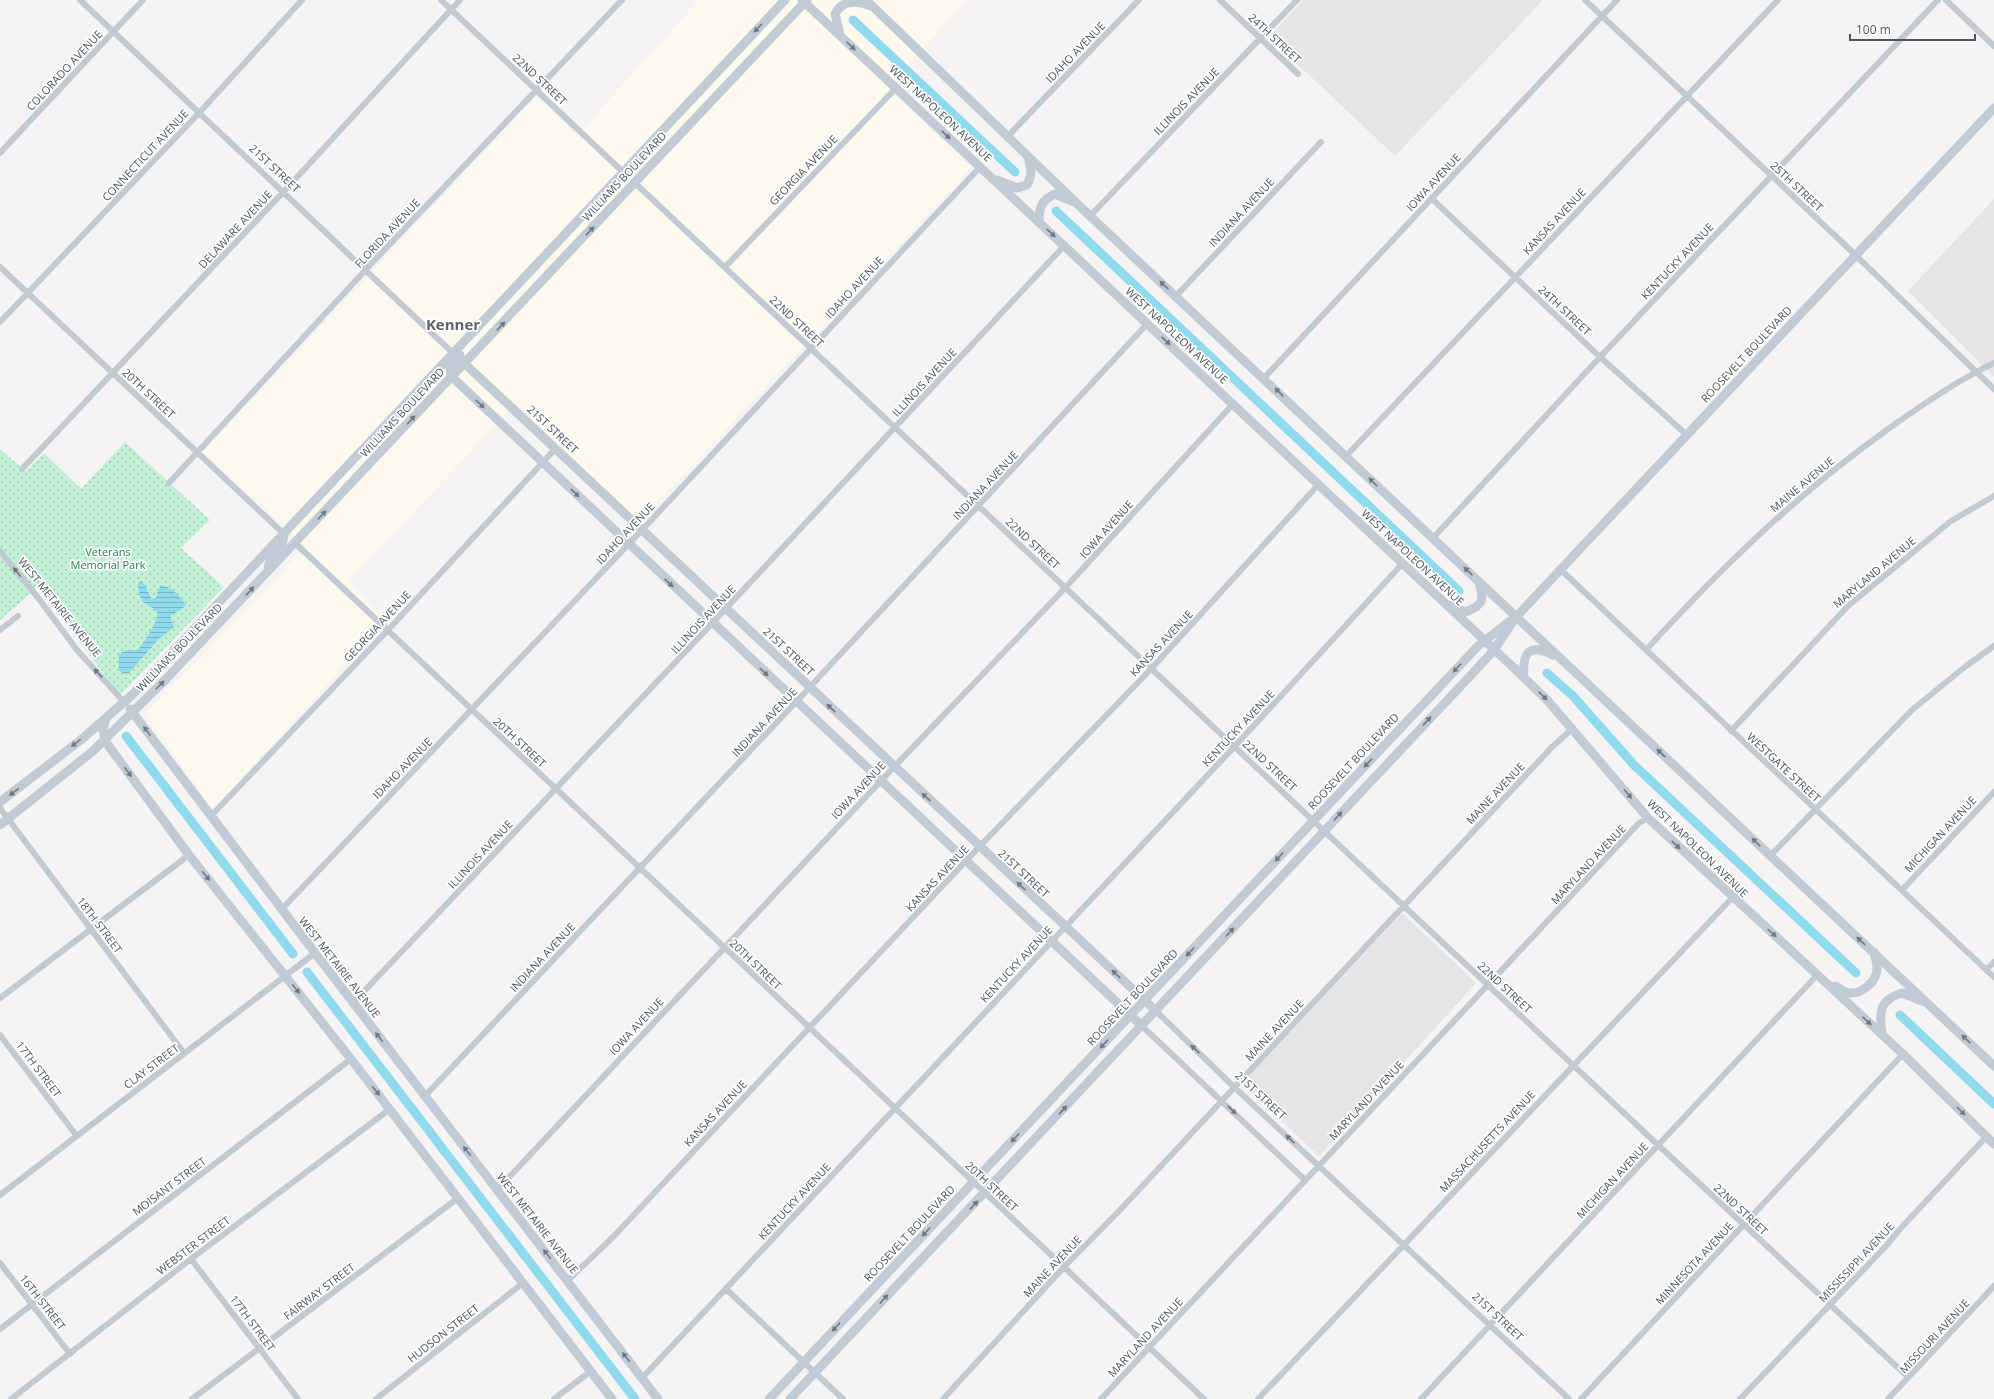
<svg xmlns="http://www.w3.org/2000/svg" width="1994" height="1399" font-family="'Open Sans',sans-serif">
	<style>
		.commercial { fill: #fdf9ef }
		.education { fill: #e6e4e5 }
		.park { fill: url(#park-dots) }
		.water { fill: url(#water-rules) }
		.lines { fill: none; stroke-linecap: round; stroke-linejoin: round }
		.canal { stroke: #90daee; stroke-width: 9 }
		.street { stroke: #c1cad2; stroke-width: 6 }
		.secondary { stroke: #c1cbd6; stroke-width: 9 }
		.oneway { fill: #6e7984 }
		.oneway2 { fill: #6e7983 }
		.labels { text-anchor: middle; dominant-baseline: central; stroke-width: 3.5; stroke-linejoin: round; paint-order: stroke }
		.street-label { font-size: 11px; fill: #4a5661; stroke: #fff }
		.park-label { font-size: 11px; fill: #17864f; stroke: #fff }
		.district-label { font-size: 15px; font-weight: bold; fill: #5f6368; stroke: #fff }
	</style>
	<defs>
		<pattern id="park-dots" width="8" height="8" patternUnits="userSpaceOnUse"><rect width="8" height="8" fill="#c3f1d5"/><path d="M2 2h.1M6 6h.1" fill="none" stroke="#a0c6b0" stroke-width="1.8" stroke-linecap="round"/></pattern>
		<pattern id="water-rules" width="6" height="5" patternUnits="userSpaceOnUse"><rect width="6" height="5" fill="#90daee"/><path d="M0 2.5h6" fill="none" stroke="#78b4c4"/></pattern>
	</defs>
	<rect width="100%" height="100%" fill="#f5f3f3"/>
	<!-- commercial -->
	<path class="commercial" d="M 699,0 L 968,0 L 924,47 L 888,89 L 971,168 L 639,522 L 516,404 L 348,582 L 386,620 L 213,809 L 145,714 L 306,547 L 203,452 L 536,97 L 577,135 Z"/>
	<!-- education -->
	<path class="education" d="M 1303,0 L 1543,0 L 1395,156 L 1269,37 Z
		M 1994,199 L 1994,377 L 1908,291 Z
		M 1402,913 L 1476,983 L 1319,1156 L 1242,1084 Z"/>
	<!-- park -->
	<path class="park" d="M 125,442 L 210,520 L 181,548 L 224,587 L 120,695 L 38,587 L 0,620 L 0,449 L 26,472 L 44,453 L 81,489 Z"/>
	<!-- water -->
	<path class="water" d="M 140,581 L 145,585 L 151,598 L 156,598 L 160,585 C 173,587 178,595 186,605 C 182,610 176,612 170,616 L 174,627 L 159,639 L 128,674 L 123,673 L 119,670 L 119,654 L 126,650 L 138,650 L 152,629 L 158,614 C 151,601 140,611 138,585 Z"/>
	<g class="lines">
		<!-- canal -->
		<path class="canal" d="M 853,20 L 1015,172
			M 1056,211 L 1459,591
			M 1547,673 L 1573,696 L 1634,765 L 1856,973
			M 126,736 L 293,954
			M 307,972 L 635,1399
			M 1900,1015 L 1994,1104"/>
		<!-- street -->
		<path class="street" d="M 80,0 L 454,354
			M 441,0 L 624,173
			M 1220,0 L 1298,74
			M 1585,0 L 1844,244 L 1994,389
			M 1946,0 L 1994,46
			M 1008,136 L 1139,0
			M 0,153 L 143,0
			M 635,183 L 1658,1145 L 1908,1377
			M 1431,198 L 1600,357 L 1687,435
			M 1090,216 L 1297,0
			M 0,267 L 284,534
			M 725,267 L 896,88
			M 1176,296 L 1321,142
			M 0,322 L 199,113 L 302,0
			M 1264,378 L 1617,0
			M 1346,456 L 1778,0
			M 22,469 L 288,187 L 460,0
			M 169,483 L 371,264 L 622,0
			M 1433,538 L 1600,357 L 1938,0
			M 295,543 L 1204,1399
			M 0,551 L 39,599 L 77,650 L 124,702
			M 1561,570 L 1994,977
			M 0,630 L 18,616
			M 1646,650 C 1720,569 1795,496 1884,432 C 1919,407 1955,382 1994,363
			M 1731,731 L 1848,606 L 1951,521 L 1994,496
			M 0,808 L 184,1053
			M 210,817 L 388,630 L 556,448
			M 1770,856 L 1912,710 L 1966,666 L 1994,646
			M 1902,890 L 1994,792
			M 281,910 L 642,530 L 980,167
			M 1986,970 L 1994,962
			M 0,998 L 189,855
			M 353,1003 L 704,632 L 1064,246
			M 1156,1011 L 1234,1087 L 1569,1399
			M 1142,1026 L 1305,1180
			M 0,1035 L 76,1135
			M 425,1096 L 796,702 L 1147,324
			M 497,1190 L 894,767 L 1066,587 L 1233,404
			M 0,1195 L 315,953
			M 191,1259 L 298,1399
			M 0,1263 L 70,1354
			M 567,1281 L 613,1237 L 979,847 L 1152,668 L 1318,485
			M 726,1289 L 843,1399
			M 0,1329 L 351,1059
			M 642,1378 L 1235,746 L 1403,563
			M 11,1399 L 191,1259 L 390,1109
			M 192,1399 L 458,1198
			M 376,1399 L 523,1283
			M 554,1399 L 591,1371
			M 943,1399 L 1064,1267 L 1119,1211 L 1552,747 L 1572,729
			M 1101,1399 L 1639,823 L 1648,818
			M 1258,1399 L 1733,897
			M 1421,1399 L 1818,974
			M 1581,1399 L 1903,1054
			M 1740,1399 L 1885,1247 L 1900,1229 L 1986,1137
			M 1888,1399 L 1994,1286"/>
		<!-- secondary -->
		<path class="secondary" d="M 802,0 L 1514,668 L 1548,701 L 1648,818 L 1903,1054 L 1994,1144
			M 866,0 L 1090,216 L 1994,1066
			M 840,34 L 835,14 C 842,0 856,0 871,6
			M 997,180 L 1017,188 L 1027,185 C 1032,175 1032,169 1028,158
			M 1039,222 C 1039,208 1041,200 1055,194 L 1071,201
			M 460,355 L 450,369 L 452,377 L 1142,1026
			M 465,364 L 1156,1011
			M 268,568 C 270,554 283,551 284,534
			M 1451,605 L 1465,612 C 1482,606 1485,601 1479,583
			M 1524,678 C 1522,654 1528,642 1553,655
			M 130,709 L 315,953 L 658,1399
			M 106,718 L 103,729 L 105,741 L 189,855 L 351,1059 L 612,1399
			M 0,802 L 82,739 L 132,695 L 785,0
			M 0,825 L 93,751 L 166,679 L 807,0
			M 1835,986 C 1839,988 1845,992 1849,993 C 1862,994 1877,982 1877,968 C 1877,963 1875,957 1874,952
			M 1882,1034 C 1879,1012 1879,1000 1902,993 L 1922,1001
			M 769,1399 L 1478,646 L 1510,621
			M 790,1399 L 1472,674 L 1494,650 L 1516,617 L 1994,108"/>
	</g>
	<!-- one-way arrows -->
	<defs><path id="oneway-solid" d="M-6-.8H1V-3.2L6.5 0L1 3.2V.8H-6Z"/></defs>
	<g class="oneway">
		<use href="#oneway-solid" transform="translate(758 28) rotate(134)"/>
		<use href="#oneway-solid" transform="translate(851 46) rotate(43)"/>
		<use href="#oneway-solid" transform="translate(946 135) rotate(43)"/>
		<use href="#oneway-solid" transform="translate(590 231) rotate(-47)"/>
		<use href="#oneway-solid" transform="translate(1051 233) rotate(43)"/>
		<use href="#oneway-solid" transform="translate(1164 285) rotate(-137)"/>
		<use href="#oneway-solid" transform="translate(501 326) rotate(-47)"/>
		<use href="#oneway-solid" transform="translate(1166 341) rotate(43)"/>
		<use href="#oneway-solid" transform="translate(1279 392) rotate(-136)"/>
		<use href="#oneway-solid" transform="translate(480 404) rotate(43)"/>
		<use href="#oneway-solid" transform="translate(411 420) rotate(-47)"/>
		<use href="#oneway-solid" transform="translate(1373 482) rotate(-136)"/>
		<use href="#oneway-solid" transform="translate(575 493) rotate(44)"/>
		<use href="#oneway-solid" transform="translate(322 515) rotate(-47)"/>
		<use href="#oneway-solid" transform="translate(1468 571) rotate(-137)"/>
		<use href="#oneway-solid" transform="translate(669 583) rotate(43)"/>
		<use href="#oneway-solid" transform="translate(250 591) rotate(-47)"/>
		<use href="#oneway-solid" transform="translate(1457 668) rotate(133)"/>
		<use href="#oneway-solid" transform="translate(764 672) rotate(43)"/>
		<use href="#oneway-solid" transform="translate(160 685) rotate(-45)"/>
		<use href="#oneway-solid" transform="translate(1543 696) rotate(44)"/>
		<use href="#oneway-solid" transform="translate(831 708) rotate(-137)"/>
		<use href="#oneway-solid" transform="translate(1427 721) rotate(-47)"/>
		<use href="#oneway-solid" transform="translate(147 731) rotate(-126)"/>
		<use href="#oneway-solid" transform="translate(76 743) rotate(142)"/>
		<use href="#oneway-solid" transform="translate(1661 753) rotate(-137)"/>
		<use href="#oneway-solid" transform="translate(1368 763) rotate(133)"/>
		<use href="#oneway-solid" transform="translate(128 772) rotate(53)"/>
		<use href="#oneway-solid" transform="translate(14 792) rotate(143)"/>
		<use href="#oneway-solid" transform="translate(1628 794) rotate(50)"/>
		<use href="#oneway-solid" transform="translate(926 797) rotate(-137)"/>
		<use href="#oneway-solid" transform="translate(1338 816) rotate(-47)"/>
		<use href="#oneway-solid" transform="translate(1756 842) rotate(-136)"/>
		<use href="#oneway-solid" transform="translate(1676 845) rotate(43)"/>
		<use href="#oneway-solid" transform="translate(1279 857) rotate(133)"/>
		<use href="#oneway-solid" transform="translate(206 876) rotate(51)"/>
		<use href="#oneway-solid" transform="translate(1021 886) rotate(-137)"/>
		<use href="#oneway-solid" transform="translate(1230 932) rotate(-47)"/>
		<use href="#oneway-solid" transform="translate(1772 933) rotate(42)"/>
		<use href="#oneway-solid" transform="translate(1861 941) rotate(-137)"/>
		<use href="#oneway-solid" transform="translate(1190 952) rotate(133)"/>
		<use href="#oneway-solid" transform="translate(1116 974) rotate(-137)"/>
		<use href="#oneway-solid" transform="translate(296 989) rotate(52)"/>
		<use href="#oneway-solid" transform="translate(1867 1021) rotate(43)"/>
		<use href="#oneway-solid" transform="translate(379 1037) rotate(-128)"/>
		<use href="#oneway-solid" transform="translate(1966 1039) rotate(-137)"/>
		<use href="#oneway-solid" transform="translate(1104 1044) rotate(133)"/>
		<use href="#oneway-solid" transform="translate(376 1091) rotate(52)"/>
		<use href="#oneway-solid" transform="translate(1063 1110) rotate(-47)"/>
		<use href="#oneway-solid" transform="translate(1961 1111) rotate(45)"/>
		<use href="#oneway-solid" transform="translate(1015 1138) rotate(133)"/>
		<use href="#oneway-solid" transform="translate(467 1151) rotate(-128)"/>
		<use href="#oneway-solid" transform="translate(974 1205) rotate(-47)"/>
		<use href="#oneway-solid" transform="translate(926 1232) rotate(133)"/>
		<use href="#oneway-solid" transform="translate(547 1254) rotate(-128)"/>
		<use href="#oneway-solid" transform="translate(884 1299) rotate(-47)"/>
		<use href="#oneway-solid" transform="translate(836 1327) rotate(133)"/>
		<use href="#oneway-solid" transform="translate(626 1357) rotate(-128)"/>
	</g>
	<g class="oneway2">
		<use href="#oneway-solid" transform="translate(17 572) rotate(-129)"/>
		<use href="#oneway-solid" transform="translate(98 673) rotate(-133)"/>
		<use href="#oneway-solid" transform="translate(1195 1049) rotate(-136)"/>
		<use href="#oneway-solid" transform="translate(1232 1110) rotate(44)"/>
		<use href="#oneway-solid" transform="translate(1290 1139) rotate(-137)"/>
	</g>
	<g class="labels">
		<!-- street labels -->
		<g class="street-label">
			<text transform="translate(1275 38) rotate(43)">24TH STREET</text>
			<text transform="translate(1075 52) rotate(-46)">IDAHO AVENUE</text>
			<text transform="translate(64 70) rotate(-47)">COLORADO AVENUE</text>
			<text transform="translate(540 79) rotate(43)">22ND STREET</text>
			<text transform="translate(1186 101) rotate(-46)">ILLINOIS AVENUE</text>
			<text transform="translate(941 113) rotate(43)">WEST NAPOLEON AVENUE</text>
			<text transform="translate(145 155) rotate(-47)">CONNECTICUT AVENUE</text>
			<text transform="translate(275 168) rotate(43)">21ST STREET</text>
			<text transform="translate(803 170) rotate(-46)">GEORGIA AVENUE</text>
			<text transform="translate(624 176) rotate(-47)">WILLIAMS BOULEVARD</text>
			<text transform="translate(1433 182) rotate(-47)">IOWA AVENUE</text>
			<text transform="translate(1797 186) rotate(43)">25TH STREET</text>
			<text transform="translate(1241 212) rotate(-47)">INDIANA AVENUE</text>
			<text transform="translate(1554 221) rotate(-47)">KANSAS AVENUE</text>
			<text transform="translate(235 229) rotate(-47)">DELAWARE AVENUE</text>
			<text transform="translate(387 233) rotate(-47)">FLORIDA AVENUE</text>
			<text transform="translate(1677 261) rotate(-47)">KENTUCKY AVENUE</text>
			<text transform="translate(854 287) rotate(-47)">IDAHO AVENUE</text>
			<text transform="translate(1565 310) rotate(43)">24TH STREET</text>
			<text transform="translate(797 321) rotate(43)">22ND STREET</text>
			<text transform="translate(1177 335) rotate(43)">WEST NAPOLEON AVENUE</text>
			<text transform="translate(1746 354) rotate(-47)">ROOSEVELT BOULEVARD</text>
			<text transform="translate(924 382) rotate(-47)">ILLINOIS AVENUE</text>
			<text transform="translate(149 393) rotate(43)">20TH STREET</text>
			<text transform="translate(402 412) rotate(-47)">WILLIAMS BOULEVARD</text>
			<text transform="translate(553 429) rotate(43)">21ST STREET</text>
			<text transform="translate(1802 484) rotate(-40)">MAINE AVENUE</text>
			<text transform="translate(985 485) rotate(-47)">INDIANA AVENUE</text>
			<text transform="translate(1106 529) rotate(-48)">IOWA AVENUE</text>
			<text transform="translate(625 533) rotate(-47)">IDAHO AVENUE</text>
			<text transform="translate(1033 543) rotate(43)">22ND STREET</text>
			<text transform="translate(1413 557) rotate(43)">WEST NAPOLEON AVENUE</text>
			<text transform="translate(1874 572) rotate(-40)">MARYLAND AVENUE</text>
			<text transform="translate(60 607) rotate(51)">WEST METAIRIE AVENUE</text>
			<text transform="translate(703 619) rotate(-47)">ILLINOIS AVENUE</text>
			<text transform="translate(377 626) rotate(-47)">GEORGIA AVENUE</text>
			<text transform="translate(1161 643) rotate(-47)">KANSAS AVENUE</text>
			<text transform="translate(179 647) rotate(-46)">WILLIAMS BOULEVARD</text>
			<text transform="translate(789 651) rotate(43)">21ST STREET</text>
			<text transform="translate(764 722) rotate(-47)">INDIANA AVENUE</text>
			<text transform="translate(1238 728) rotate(-47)">KENTUCKY AVENUE</text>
			<text transform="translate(520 742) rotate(43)">20TH STREET</text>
			<text transform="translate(1353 761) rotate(-47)">ROOSEVELT BOULEVARD</text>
			<text transform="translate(1270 765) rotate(43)">22ND STREET</text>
			<text transform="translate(1784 767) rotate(43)">WESTGATE STREET</text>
			<text transform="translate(402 768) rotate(-46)">IDAHO AVENUE</text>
			<text transform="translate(858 790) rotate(-47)">IOWA AVENUE</text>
			<text transform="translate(1495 793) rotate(-47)">MAINE AVENUE</text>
			<text transform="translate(1940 834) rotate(-47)">MICHIGAN AVENUE</text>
			<text transform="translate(1698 848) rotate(44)">WEST NAPOLEON AVENUE</text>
			<text transform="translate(480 854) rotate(-47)">ILLINOIS AVENUE</text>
			<text transform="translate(1588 864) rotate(-47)">MARYLAND AVENUE</text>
			<text transform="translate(1024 873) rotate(43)">21ST STREET</text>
			<text transform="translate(937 878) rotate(-47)">KANSAS AVENUE</text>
			<text transform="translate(100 925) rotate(53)">18TH STREET</text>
			<text transform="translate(542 957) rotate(-47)">INDIANA AVENUE</text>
			<text transform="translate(756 964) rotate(44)">20TH STREET</text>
			<text transform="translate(1016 964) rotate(-47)">KENTUCKY AVENUE</text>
			<text transform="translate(340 967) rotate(52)">WEST METAIRIE AVENUE</text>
			<text transform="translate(1505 987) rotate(43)">22ND STREET</text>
			<text transform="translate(1132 997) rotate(-47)">ROOSEVELT BOULEVARD</text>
			<text transform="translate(636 1026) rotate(-47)">IOWA AVENUE</text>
			<text transform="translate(1274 1030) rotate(-47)">MAINE AVENUE</text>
			<text transform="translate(151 1066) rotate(-37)">CLAY STREET</text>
			<text transform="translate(39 1069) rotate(53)">17TH STREET</text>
			<text transform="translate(1261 1095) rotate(43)">21ST STREET</text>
			<text transform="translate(1366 1100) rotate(-47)">MARYLAND AVENUE</text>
			<text transform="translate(715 1113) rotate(-47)">KANSAS AVENUE</text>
			<text transform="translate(1487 1141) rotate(-47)">MASSACHUSETTS AVENUE</text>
			<text transform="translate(1612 1180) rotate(-47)">MICHIGAN AVENUE</text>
			<text transform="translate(169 1186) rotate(-37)">MOISANT STREET</text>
			<text transform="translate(992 1186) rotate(43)">20TH STREET</text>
			<text transform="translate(794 1201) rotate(-47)">KENTUCKY AVENUE</text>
			<text transform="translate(1741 1209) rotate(43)">22ND STREET</text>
			<text transform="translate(538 1223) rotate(52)">WEST METAIRIE AVENUE</text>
			<text transform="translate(909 1233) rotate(-47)">ROOSEVELT BOULEVARD</text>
			<text transform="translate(193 1245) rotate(-37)">WEBSTER STREET</text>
			<text transform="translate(1856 1262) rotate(-47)">MISSISSIPPI AVENUE</text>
			<text transform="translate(1694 1263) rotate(-47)">MINNESOTA AVENUE</text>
			<text transform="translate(1052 1266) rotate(-47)">MAINE AVENUE</text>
			<text transform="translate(319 1291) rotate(-37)">FAIRWAY STREET</text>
			<text transform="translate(43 1302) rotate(52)">16TH STREET</text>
			<text transform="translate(1498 1316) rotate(43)">21ST STREET</text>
			<text transform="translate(253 1323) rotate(53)">17TH STREET</text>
			<text transform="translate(443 1333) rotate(-38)">HUDSON STREET</text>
			<text transform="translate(1934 1336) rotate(-47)">MISSOURI AVENUE</text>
			<text transform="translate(1145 1337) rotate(-47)">MARYLAND AVENUE</text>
		</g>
		<!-- park labels -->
		<g class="park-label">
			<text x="108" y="551">Veterans<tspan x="108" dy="13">Memorial Park</tspan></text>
		</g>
		<!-- district labels -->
		<g class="district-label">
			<text x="453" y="324">Kenner</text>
		</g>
	</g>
	<!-- scale -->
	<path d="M1850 34v6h125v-6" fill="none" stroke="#4a5661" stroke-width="2"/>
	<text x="1856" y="34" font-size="12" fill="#4a5661" stroke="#ffffff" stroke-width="3" paint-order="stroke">100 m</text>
</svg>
